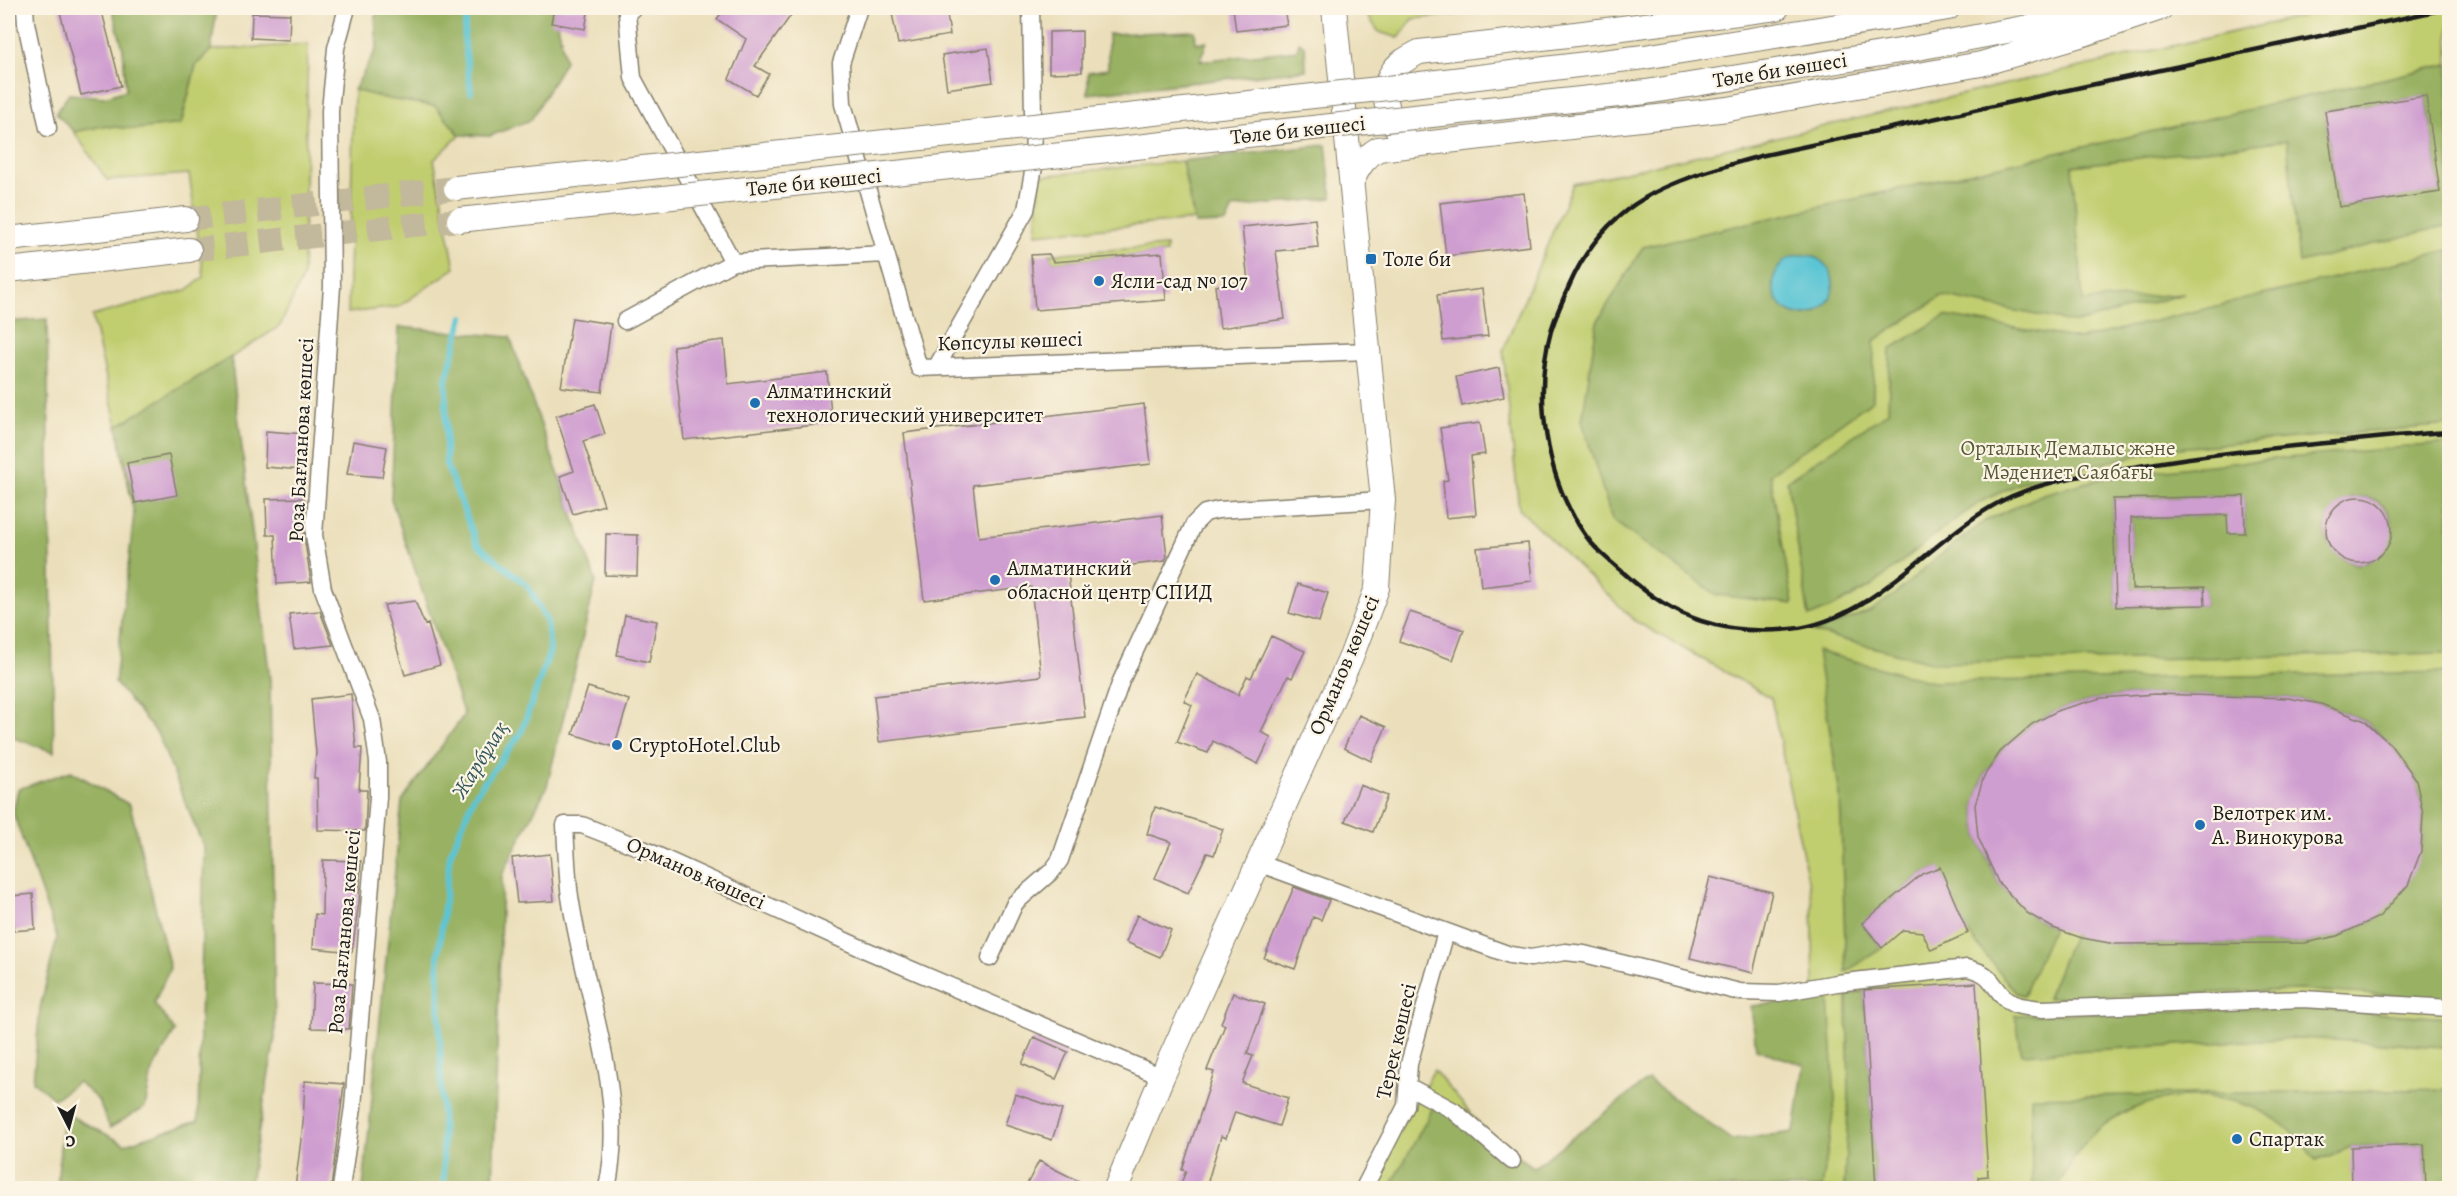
<svg xmlns="http://www.w3.org/2000/svg" width="2457" height="1196" font-family="Alegreya,serif">
	<style>
		.green { fill: #c1ce70; stroke: #6e7546; stroke-width: 1.5 }
		.forest { fill: #98b162; stroke: #5a663f; stroke-width: 1.5; fill-rule: evenodd }
		.water { fill: #5ac5d4; stroke: #3b7078; stroke-width: 1.5 }
		.lines { fill: none; stroke-linecap: round; stroke-linejoin: round }
		.stream { stroke: #5ac5d4; stroke-width: 6 }
		.building { fill: #cf9ed0 }
		.secondary-tunnel { stroke: #c2b89b; stroke-width: 24; stroke-dasharray: 24 12; stroke-linecap: butt }
		.street-casing { stroke: #847e6c; stroke-width: 19 }
		.secondary-casing { stroke: #847e6c; stroke-width: 26 }
		.street { stroke: #fff; stroke-width: 16 }
		.secondary { stroke: #fff; stroke-width: 24 }
		.rail { stroke: #1c1c1c; stroke-width: 4.5 }
		.secondary-bridge-casing { stroke: #847e6c; stroke-width: 26; stroke-linecap: butt }
		.secondary-bridge { stroke: #fff; stroke-width: 24 }
		.poi-dot { fill: #1f6fb2; stroke: #fcf5e5; stroke-width: 2 }
		.labels { text-anchor: middle; dominant-baseline: central; stroke-width: 4.5; stroke-linejoin: round; paint-order: stroke }
		.street-label { font-size: 21px; fill: #1c1c1c; stroke: #fcf5e5 }
		.poi-label { font-size: 21px; fill: #1c1c1c; stroke: #fcf5e5; text-anchor: start }
		.park-label { font-size: 21px; fill: #565a39; stroke: #fcf5e5 }
		.water-label { font-size: 22px; font-style: italic; fill: #32575c; stroke: #fcf5e5 }
	</style>
	<rect width="100%" height="100%" fill="#fcf5e5"/>
	<filter id="ink" filterUnits="userSpaceOnUse"><feTurbulence type="fractalNoise" baseFrequency=".0167" numOctaves="2"/><feDisplacementMap in="SourceGraphic" scale="12" xChannelSelector="R" yChannelSelector="G"/><feConvolveMatrix kernelMatrix="1 2 1 2 8 2 1 2 1" color-interpolation-filters="sRGB"/></filter>
	<filter id="wash" filterUnits="userSpaceOnUse"><feTurbulence type="fractalNoise" baseFrequency=".008" numOctaves="4" result="noise"/><feDisplacementMap in="SourceGraphic" scale="24" xChannelSelector="R" yChannelSelector="G"/><feGaussianBlur stdDeviation="1.35" result="paint"/><feColorMatrix in="noise" values="0 0 0 0 0 0 0 0 0 0 0 0 0 0 0 0 0 1.4 0 .05"/><feComposite in="paint" operator="in"/></filter>
	<g filter="url(#wash)">
		<rect width="100%" height="100%" fill="#ebdfbb"/>
		<!-- green -->
		<path class="green" d="M 1362,8 L 1515,8 L 1413,19 L 1399,38 L 1379,32 Z
			M 2337,8 L 2449,8 L 2449,1188 L 1365,1188 L 1434,1070 L 1532,1186 L 1734,1152 L 1818,1148 L 1812,900 L 1771,698 L 1635,621 L 1519,509 L 1503,350 L 1573,184 Z
			M 308,44 L 303,276 L 280,326 L 171,396 L 117,426 L 92,316 L 187,290 L 204,277 L 189,174 L 107,180 L 74,132 L 103,126 L 137,129 L 181,124 L 196,65 L 211,50 Z
			M 354,90 L 389,99 L 435,106 L 460,135 L 434,160 L 455,268 L 398,307 L 348,313 Z
			M 1182,161 L 1194,220 L 1036,234 L 1040,176 Z
			M 1166,246 L 1166,253 L 1053,262 L 1049,254 Z"/>
		<!-- forest -->
		<path class="forest" d="M 112,8 L 217,8 L 211,50 L 196,65 L 181,124 L 137,129 L 103,126 L 74,132 L 56,113 L 69,94 L 105,97 L 126,90 L 123,49 Z
			M 384,8 L 555,8 L 565,61 L 531,120 L 490,136 L 460,135 L 435,106 L 389,99 L 354,90 L 377,48 L 375,16 Z
			M 1195,31 L 1196,43 L 1207,41 L 1200,61 L 1297,50 L 1299,42 L 1305,46 L 1306,70 L 1088,94 L 1088,72 L 1108,69 L 1108,34 Z
			M 2449,64 L 2449,225 L 2299,263 L 2287,140 L 2072,166 L 2083,301 L 2184,294 L 2076,323 L 1942,296 L 1874,341 L 1873,400 L 1770,474 L 1793,604 L 1717,595 L 1612,520 L 1582,421 L 1597,322 L 1643,247 ZM 2426,96 L 2440,191 L 2339,207 L 2325,111 ZM 1799,255 L 1817,313 C 1771,325 1755,268 1799,255 Z
			M 1326,145 L 1332,198 L 1233,208 L 1226,223 L 1195,224 L 1182,161 Z
			M 2449,250 L 2449,425 L 2166,449 L 2027,480 L 1982,501 L 1942,529 L 1872,586 L 1835,606 L 1809,617 L 1787,481 L 1888,412 L 1890,349 L 1945,316 L 2080,339 Z
			M 47,319 L 54,752 L 8,736 L 8,322 Z
			M 399,327 L 510,337 L 596,581 L 547,786 L 502,875 L 493,1188 L 363,1188 L 402,801 L 464,715 L 391,499 Z
			M 231,357 L 270,680 L 275,1038 L 249,1188 L 57,1188 L 63,1112 L 125,1144 L 198,1121 L 204,848 L 157,733 L 115,683 L 134,514 L 117,426 Z
			M 2449,443 L 2449,653 L 1935,663 L 1813,632 L 1870,611 L 1894,595 L 1934,560 L 1985,521 L 2043,494 L 2100,479 L 2190,467 ZM 2244,496 L 2245,533 L 2227,515 L 2131,518 L 2132,589 L 2204,587 L 2205,605 L 2116,607 L 2113,499 ZM 2352,497 C 2423,492 2383,594 2338,555 C 2315,535 2327,507 2352,497 Z
			M 1817,651 L 1932,682 L 2449,672 L 2449,999 L 2299,990 L 2047,998 L 2073,935 L 2115,944 L 2305,943 L 2337,936 L 2379,917 L 2421,850 L 2423,814 L 2416,779 L 2390,744 L 2365,721 L 2321,704 L 2288,698 L 2155,694 L 2101,698 L 2059,710 L 2032,724 L 2000,752 L 1984,776 L 1975,805 L 1978,837 L 1998,882 L 2027,913 L 2053,928 L 2024,995 L 2016,993 L 1968,933 L 1939,868 L 1922,874 L 1862,923 L 1882,948 L 1846,972 L 1840,795 Z
			M 71,771 L 130,805 L 170,968 L 154,1003 L 175,1031 L 152,1071 L 145,1107 L 110,1128 L 98,1100 L 78,1082 L 54,1099 L 33,1081 L 40,1008 L 57,937 L 13,813 L 18,789 Z
			M 1864,990 L 1876,1188 L 1844,1188 L 1849,1093 L 1847,997 Z
			M 1829,998 L 1835,1101 L 1822,1188 L 1390,1188 L 1436,1102 L 1534,1167 L 1648,1080 L 1732,1140 L 1794,1132 L 1804,1065 L 1756,1049 L 1751,1006 Z
			M 2300,1008 L 2449,1018 L 2449,1188 L 2426,1188 L 2424,1144 L 2351,1147 L 2316,1161 C 2305,1145 2292,1131 2275,1119 C 2221,1084 2138,1091 2092,1135 C 2077,1150 2067,1170 2057,1188 L 2032,1188 L 2031,1097 L 2446,1089 L 2446,1047 L 2300,1038 L 2022,1054 L 2015,1015 Z"/>
		<!-- water -->
		<path class="water" d="M1773 285a30 30 0 1 1 60 0a30 30 0 1 1-60 0Z"/>
		<g class="lines">
			<!-- stream -->
			<path class="stream" d="M 467,8 L 464,39 L 471,92
				M 444,1188 L 438,958 L 450,855 L 474,796 L 521,733 L 550,651 L 547,622 L 528,586 L 477,544 L 446,464 L 446,380 L 463,317"/>
		</g>
		<g id="blocks">
			<!-- building -->
			<path class="building" d="M 59,8 L 101,8 L 121,86 L 81,95 Z
				M 554,8 L 589,8 L 585,29 L 551,23 Z
				M 725,8 L 796,8 L 755,66 L 769,74 L 756,95 L 729,79 L 746,39 L 717,19 Z
				M 891,8 L 946,8 L 950,35 L 898,44 Z
				M 1233,8 L 1284,8 L 1287,25 L 1236,31 Z
				M 252,13 L 290,14 L 289,40 L 251,38 Z
				M 1082,31 L 1082,72 L 1049,73 L 1049,32 Z
				M 988,48 L 993,82 L 947,89 L 942,55 Z
				M 2426,96 L 2440,192 L 2339,207 L 2325,111 Z
				M 1524,193 L 1530,246 L 1446,256 L 1440,203 Z
				M 1315,219 L 1318,247 L 1276,251 L 1285,319 L 1220,328 L 1215,286 L 1248,282 L 1242,227 Z
				M 1162,253 L 1166,300 L 1035,310 L 1031,255 L 1049,254 L 1053,262 Z
				M 1482,289 L 1488,336 L 1443,341 L 1437,295 Z
				M 572,318 L 611,324 L 602,392 L 561,387 Z
				M 724,340 L 728,384 L 827,372 L 832,423 L 684,440 L 673,346 Z
				M 1499,368 L 1504,397 L 1462,406 L 1456,377 Z
				M 595,404 L 605,434 L 583,441 L 604,505 L 573,514 L 560,476 L 574,471 L 556,416 Z
				M 1144,404 L 1151,464 L 973,485 L 979,537 L 1162,515 L 1167,556 L 1165,561 L 1068,573 L 1085,717 L 879,742 L 874,696 L 1041,676 L 1031,587 L 924,600 L 904,433 Z
				M 1480,423 L 1485,454 L 1471,456 L 1476,515 L 1446,518 L 1443,481 L 1448,480 L 1440,428 Z
				M 266,431 L 305,434 L 302,470 L 265,467 Z
				M 353,441 L 387,447 L 382,477 L 347,474 Z
				M 169,455 L 177,495 L 135,503 L 127,463 Z
				M 2244,496 L 2245,533 L 2228,533 L 2227,515 L 2131,518 L 2132,589 L 2204,587 L 2205,605 L 2116,607 L 2113,499 Z
				M2326 530a33 33 0 1 1 66 0a33 33 0 1 1-66 0Z
				M 304,498 L 304,536 L 311,582 L 277,584 L 275,535 L 267,535 L 266,499 Z
				M 606,534 L 638,535 L 637,576 L 605,575 Z
				M 1528,543 L 1532,581 L 1481,587 L 1477,548 Z
				M 1298,584 L 1328,593 L 1319,622 L 1289,613 Z
				M 415,601 L 425,625 L 428,624 L 440,665 L 405,675 L 384,605 Z
				M 320,611 L 333,645 L 294,649 L 289,614 Z
				M 1410,612 L 1464,630 L 1453,660 L 1399,641 Z
				M 625,615 L 657,621 L 649,662 L 617,655 Z
				M 1271,636 L 1305,651 L 1292,678 L 1288,676 L 1261,732 L 1271,737 L 1258,764 L 1213,741 L 1208,753 L 1177,742 L 1192,705 L 1184,701 L 1197,674 L 1238,695 L 1247,676 L 1251,678 Z
				M 588,687 L 629,700 L 614,747 L 573,734 Z
				M 351,694 L 356,748 L 362,748 L 359,790 L 367,790 L 365,831 L 318,830 L 317,778 L 314,778 L 316,753 L 311,699 Z
				M 2155,694 L 2288,698 L 2321,704 L 2365,721 L 2390,744 L 2416,779 L 2423,814 L 2421,851 L 2408,885 L 2379,917 L 2337,936 L 2305,943 L 2115,944 L 2082,938 L 2053,928 L 2027,913 L 1998,882 L 1978,837 L 1975,805 L 1984,776 L 2000,752 L 2032,724 L 2059,710 L 2101,698 Z
				M 1359,715 L 1386,727 L 1371,761 L 1344,748 Z
				M 1360,785 L 1387,796 L 1373,832 L 1345,821 Z
				M 1155,807 L 1223,829 L 1214,855 L 1207,853 L 1188,893 L 1155,878 L 1171,842 L 1147,834 Z
				M 550,854 L 554,901 L 517,903 L 512,858 Z
				M 323,860 L 361,861 L 359,901 L 352,952 L 313,948 L 315,914 L 322,915 Z
				M 1940,867 L 1968,933 L 1931,950 L 1922,932 L 1903,930 L 1882,948 L 1862,923 L 1922,874 Z
				M 1710,877 L 1772,892 L 1753,973 L 1690,958 Z
				M 1294,887 L 1329,900 L 1321,920 L 1313,917 L 1295,969 L 1264,958 Z
				M 33,894 L 35,929 L 13,931 L 11,896 Z
				M 1137,915 L 1171,930 L 1160,957 L 1126,942 Z
				M 313,983 L 352,984 L 349,1029 L 311,1028 Z
				M 1976,983 L 1988,1176 L 1978,1177 L 1979,1188 L 1876,1188 L 1864,990 Z
				M 1233,993 L 1265,1004 L 1247,1054 L 1253,1056 L 1242,1083 L 1288,1098 L 1279,1126 L 1235,1112 L 1226,1138 L 1221,1136 L 1206,1188 L 1179,1188 L 1186,1171 L 1182,1170 L 1189,1148 L 1214,1072 L 1207,1070 L 1225,1025 L 1221,1023 Z
				M 1034,1037 L 1068,1052 L 1056,1079 L 1022,1064 Z
				M 305,1081 L 344,1084 L 331,1188 L 295,1188 L 303,1123 Z
				M 1015,1094 L 1062,1110 L 1052,1140 L 1005,1125 Z
				M 2424,1144 L 2426,1188 L 2352,1188 L 2351,1147 Z
				M 1039,1161 L 1092,1188 L 1025,1188 Z"/>
		</g>
	</g>
	<g filter="url(#ink)">
		<use href="#blocks" fill-opacity="0" stroke="#847e6c" stroke-width="1.5"/>
		<g class="lines">
			<!-- secondary-tunnel -->
			<path class="secondary-tunnel" d="M 186,219 L 456,188
				M 189,250 L 459,220"/>
			<!-- street casing -->
			<g class="street-casing">
				<path id="street" d="M 25,8 L 26,23 L 48,128
					M 633,8 L 627,13 L 633,78 L 733,262
					M 859,8 L 841,63 L 843,104 L 919,368 L 1368,351
					M 625,321 L 733,262 L 885,254
					M 937,366 L 1026,210 L 1034,167 L 1031,8
					M 1258,863 L 1510,955 L 1531,958 L 1565,952 L 1584,954 L 1740,992 L 1779,993 L 1837,983 L 1967,968 C 1994,974 1989,983 2006,999 C 2015,1008 2031,1007 2042,1009 L 2303,999 L 2450,1008
					M 990,958 L 1015,903 L 1052,871 L 1060,860 L 1121,681 L 1194,524 L 1205,513 L 1218,510 L 1383,500
					M 1408,1086 L 1454,1111 L 1512,1161
					M 341,1188 L 353,1107 L 378,797 L 378,762 L 372,719 L 323,589 L 314,535 L 332,287 L 330,111 L 336,48 L 347,8
					M 607,1188 C 629,1090 581,987 569,889 C 567,868 566,846 565,825 L 582,825 L 643,849 L 861,948 L 1162,1077
					M 1364,1188 L 1406,1106 L 1409,1064 L 1446,932"/>
			</g>
			<!-- secondary casing -->
			<g class="secondary-casing">
				<path id="secondary" d="M 1907,15 L 1948,8
					M 1912,49 L 2113,11
					M 1403,136 C 1388,119 1378,92 1393,71 C 1399,62 1410,57 1419,52 L 1568,35 L 1777,8
					M 1353,179 C 1359,166 1365,157 1378,149 L 1728,109 L 1924,74 L 1981,64 L 2087,33 L 2161,8
					M 8,239 L 186,219
					M 8,270 L 189,250
					M 1116,1188 L 1162,1077 L 1351,657 L 1377,588 L 1383,500 L 1334,8"/>
			</g>
			<!-- street -->
			<use href="#street" class="street"/>
			<!-- secondary -->
			<use href="#secondary" class="secondary"/>
			<!-- rail -->
			<path class="rail" d="M 2450,8 L 1760,156 C 1676,180 1609,196 1570,284 C 1563,299 1556,315 1551,331 C 1533,395 1546,479 1584,533 C 1594,549 1611,562 1625,574 C 1674,619 1724,636 1791,629 C 1879,620 1935,530 2012,496 C 2052,479 2097,473 2139,466 C 2201,455 2264,449 2326,443 C 2367,439 2408,434 2450,432"/>
			<!-- secondary-bridge casing -->
			<g class="secondary-bridge-casing">
				<path id="secondary-bridge" d="M 456,188 L 1379,89 L 1644,57 L 1907,15
					M 459,220 L 1646,92 L 1912,49"/>
			</g>
			<!-- secondary-bridge -->
			<use href="#secondary-bridge" class="secondary-bridge"/>
		</g>
	</g>
	<!-- markers -->
	<g class="poi-dot">
		<rect x="1365" y="253" width="12" height="12" rx="3"/>
		<circle cx="1099" cy="281" r="6"/>
		<circle cx="755" cy="403" r="6"/>
		<circle cx="995" cy="580" r="6"/>
		<circle cx="617" cy="745" r="6"/>
		<circle cx="2200" cy="825" r="6"/>
		<circle cx="2237" cy="1139" r="6"/>
	</g>
	<g class="labels">
		<!-- street labels -->
		<g class="street-label">
			<text transform="translate(1780 70) rotate(-9)">Төле би көшесі</text>
			<text transform="translate(1298 130) rotate(-6)">Төле би көшесі</text>
			<text transform="translate(814 182) rotate(-6)">Төле би көшесі</text>
			<text transform="translate(1010 341) rotate(-2)">Көпсулы көшесі</text>
			<text transform="translate(301 440) rotate(-87)">Роза Бағланова көшесі</text>
			<text transform="translate(1344 665) rotate(-67)">Орманов көшесі</text>
			<text transform="translate(696 873) rotate(24)">Орманов көшесі</text>
			<text transform="translate(344 932) rotate(-85)">Роза Бағланова көшесі</text>
			<text transform="translate(1396 1041) rotate(-77)">Терек көшесі</text>
		</g>
		<!-- poi labels -->
		<g class="poi-label">
			<text x="1383" y="259">Толе би</text>
			<text x="1111" y="281">Ясли-сад № 107</text>
			<text x="767" y="391">Алматинский<tspan x="767" dy="24">технологический университет</tspan></text>
			<text x="1007" y="568">Алматинский<tspan x="1007" dy="24">обласной центр СПИД</tspan></text>
			<text x="629" y="745">CryptoHotel.Club</text>
			<text x="2212" y="813">Велотрек им.<tspan x="2212" dy="24">А. Винокурова</tspan></text>
			<text x="2249" y="1139">Спартак</text>
		</g>
		<!-- park labels -->
		<g class="park-label">
			<text x="2068" y="448">Орталық Демалыс және<tspan x="2068" dy="24">Мәдениет Саябағы</tspan></text>
		</g>
		<!-- water labels -->
		<g class="water-label">
			<text transform="translate(480 760) rotate(-58)">Жарбұлақ</text>
		</g>
	</g>
	<!-- margin -->
	<rect width="2457" height="1196" fill="none" stroke="#fcf5e5" stroke-width="30"/>
	<!-- north arrow -->
	<g transform="translate(69 1127) rotate(174)" stroke="#fcf5e5" stroke-width="4.5" paint-order="stroke">
	<path d="M0-4.5L10 22L0 15L-10 22Z" fill="#1c1c1c"/>
	<text y="-9" font-size="16" font-weight="bold" text-anchor="middle" fill="#1c1c1c">С</text>
	</g>
</svg>
